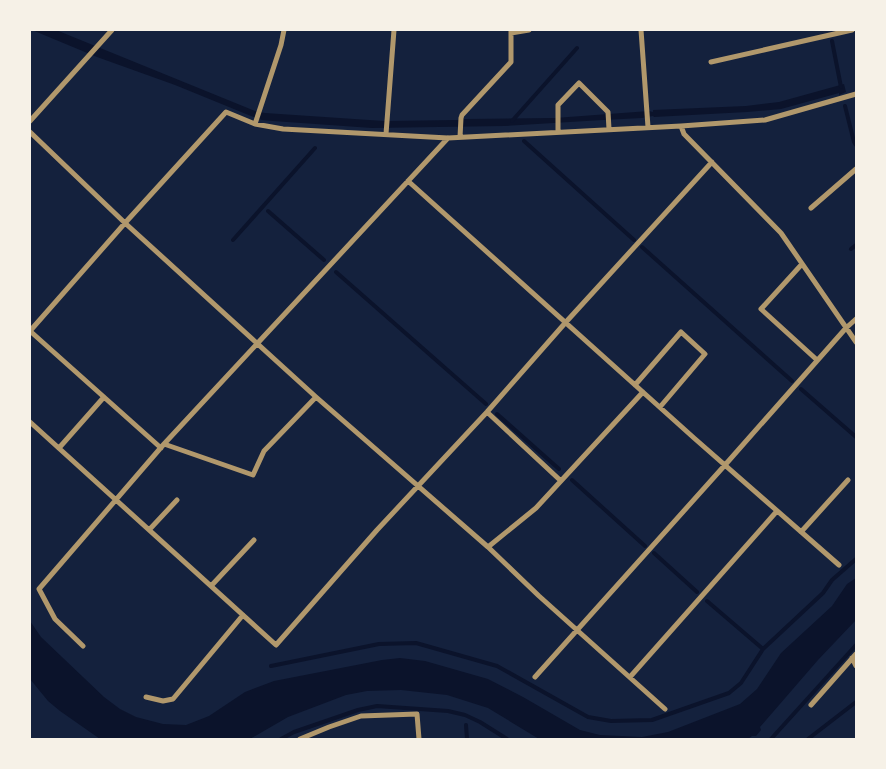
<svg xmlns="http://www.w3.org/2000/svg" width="886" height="769" font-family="'Alegreya Sans',sans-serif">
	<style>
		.water { fill: #0b132b }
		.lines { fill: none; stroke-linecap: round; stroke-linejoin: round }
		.stream { stroke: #0b132b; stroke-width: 4 }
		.minor { stroke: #b1986c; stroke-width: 5 }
	</style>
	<rect width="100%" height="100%" fill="#14213d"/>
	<!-- water -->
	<path class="water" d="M 32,30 L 56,30 L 255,111 L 265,113 L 384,121 L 457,120 L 466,119 L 555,118 L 649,111 L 653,112 L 653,110 L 746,106 L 779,102 L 844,84 L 846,92 L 839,95 L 839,93 L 781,109 L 747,112 L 654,117 L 653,116 L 642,118 L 603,120 L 504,126 L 372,128 L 273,121 L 262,120 L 251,116 L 175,85 L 97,57 Z
		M 856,578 L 856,620 L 818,660 L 760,727 L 761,730 L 756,736 L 752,736 L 748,739 L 539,739 L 488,708 L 447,695 L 401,690 L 367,691 L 346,695 L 288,717 L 250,739 L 100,739 L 60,711 L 48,701 L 30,679 L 30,621 L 41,637 L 104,697 L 120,709 L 136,717 L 163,724 L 186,725 L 209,716 L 245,692 L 274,681 L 382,660 L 400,658 L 425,661 L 488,679 L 523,697 L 580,730 L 600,735 L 642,737 L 668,732 L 740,704 L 757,689 L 781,653 L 832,606 L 847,584 Z"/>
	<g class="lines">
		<!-- stream -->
		<path class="stream" d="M 832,41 L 841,87
			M 845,106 L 854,142 L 856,145
			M 512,121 L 577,48
			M 524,141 L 634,240
			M 268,211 L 324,260
			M 233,240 L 315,148
			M 642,247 L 792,381
			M 851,249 L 856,245
			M 336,272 L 486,404
			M 801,389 L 856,437
			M 497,414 L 559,469
			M 572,480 L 645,546
			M 654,553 L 697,592
			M 707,601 L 763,649
			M 271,666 L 379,644 L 416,643 L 497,666 L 588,717 L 611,721 L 652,720 L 729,693 L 741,683 L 763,649 L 823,593 L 832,580 L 856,559
			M 466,725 L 467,739
			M 281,739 L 294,732 L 358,710 L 377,706 L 448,711 L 465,715 L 480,722 L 507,739
			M 771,739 L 856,645
			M 808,739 L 856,702"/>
		<!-- minor -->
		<path class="minor" d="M 641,30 L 648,127
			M 511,33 L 529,30
			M 711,62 L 852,30
			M 30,121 L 112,30
			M 255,124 L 281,45 L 284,30
			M 681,126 L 684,134 L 781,233 L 856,342
			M 558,131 L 558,105 L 579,83 L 608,112 L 609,129
			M 30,132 L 125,223 L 316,397 L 488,547 L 539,596 L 665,709
			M 386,134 L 394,30
			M 460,137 L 461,118 L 462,115 L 511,62 L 511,30
			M 408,181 L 694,438 L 839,565
			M 811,208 L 856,169
			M 802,264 L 761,309 L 817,360
			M 30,331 L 125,223 L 226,112 L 255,124 L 283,129 L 448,138 L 681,126 L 765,120 L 856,94
			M 30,331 L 161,448
			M 635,385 L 681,332 L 705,354 L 660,407
			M 487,412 L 561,481
			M 30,422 L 276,645 L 377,530 L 487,412 L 566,322 L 712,162
			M 164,444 L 253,475 L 264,451 L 316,397
			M 59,448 L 104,397
			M 149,530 L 177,500
			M 801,532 L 848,480
			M 488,547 L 536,508 L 643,392
			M 211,586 L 254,540
			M 83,646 L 55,619 L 39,589 L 164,444 L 448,138
			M 852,658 L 856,666
			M 535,677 L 725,465 L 846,328 L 856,319
			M 630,677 L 777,511
			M 146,697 L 163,701 L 173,699 L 243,615
			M 811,705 L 856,654
			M 300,739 L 329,727 L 361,716 L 417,714 L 419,739"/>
	</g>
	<!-- border -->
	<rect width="886" height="769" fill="none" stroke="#f6f1e7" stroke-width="62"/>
</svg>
